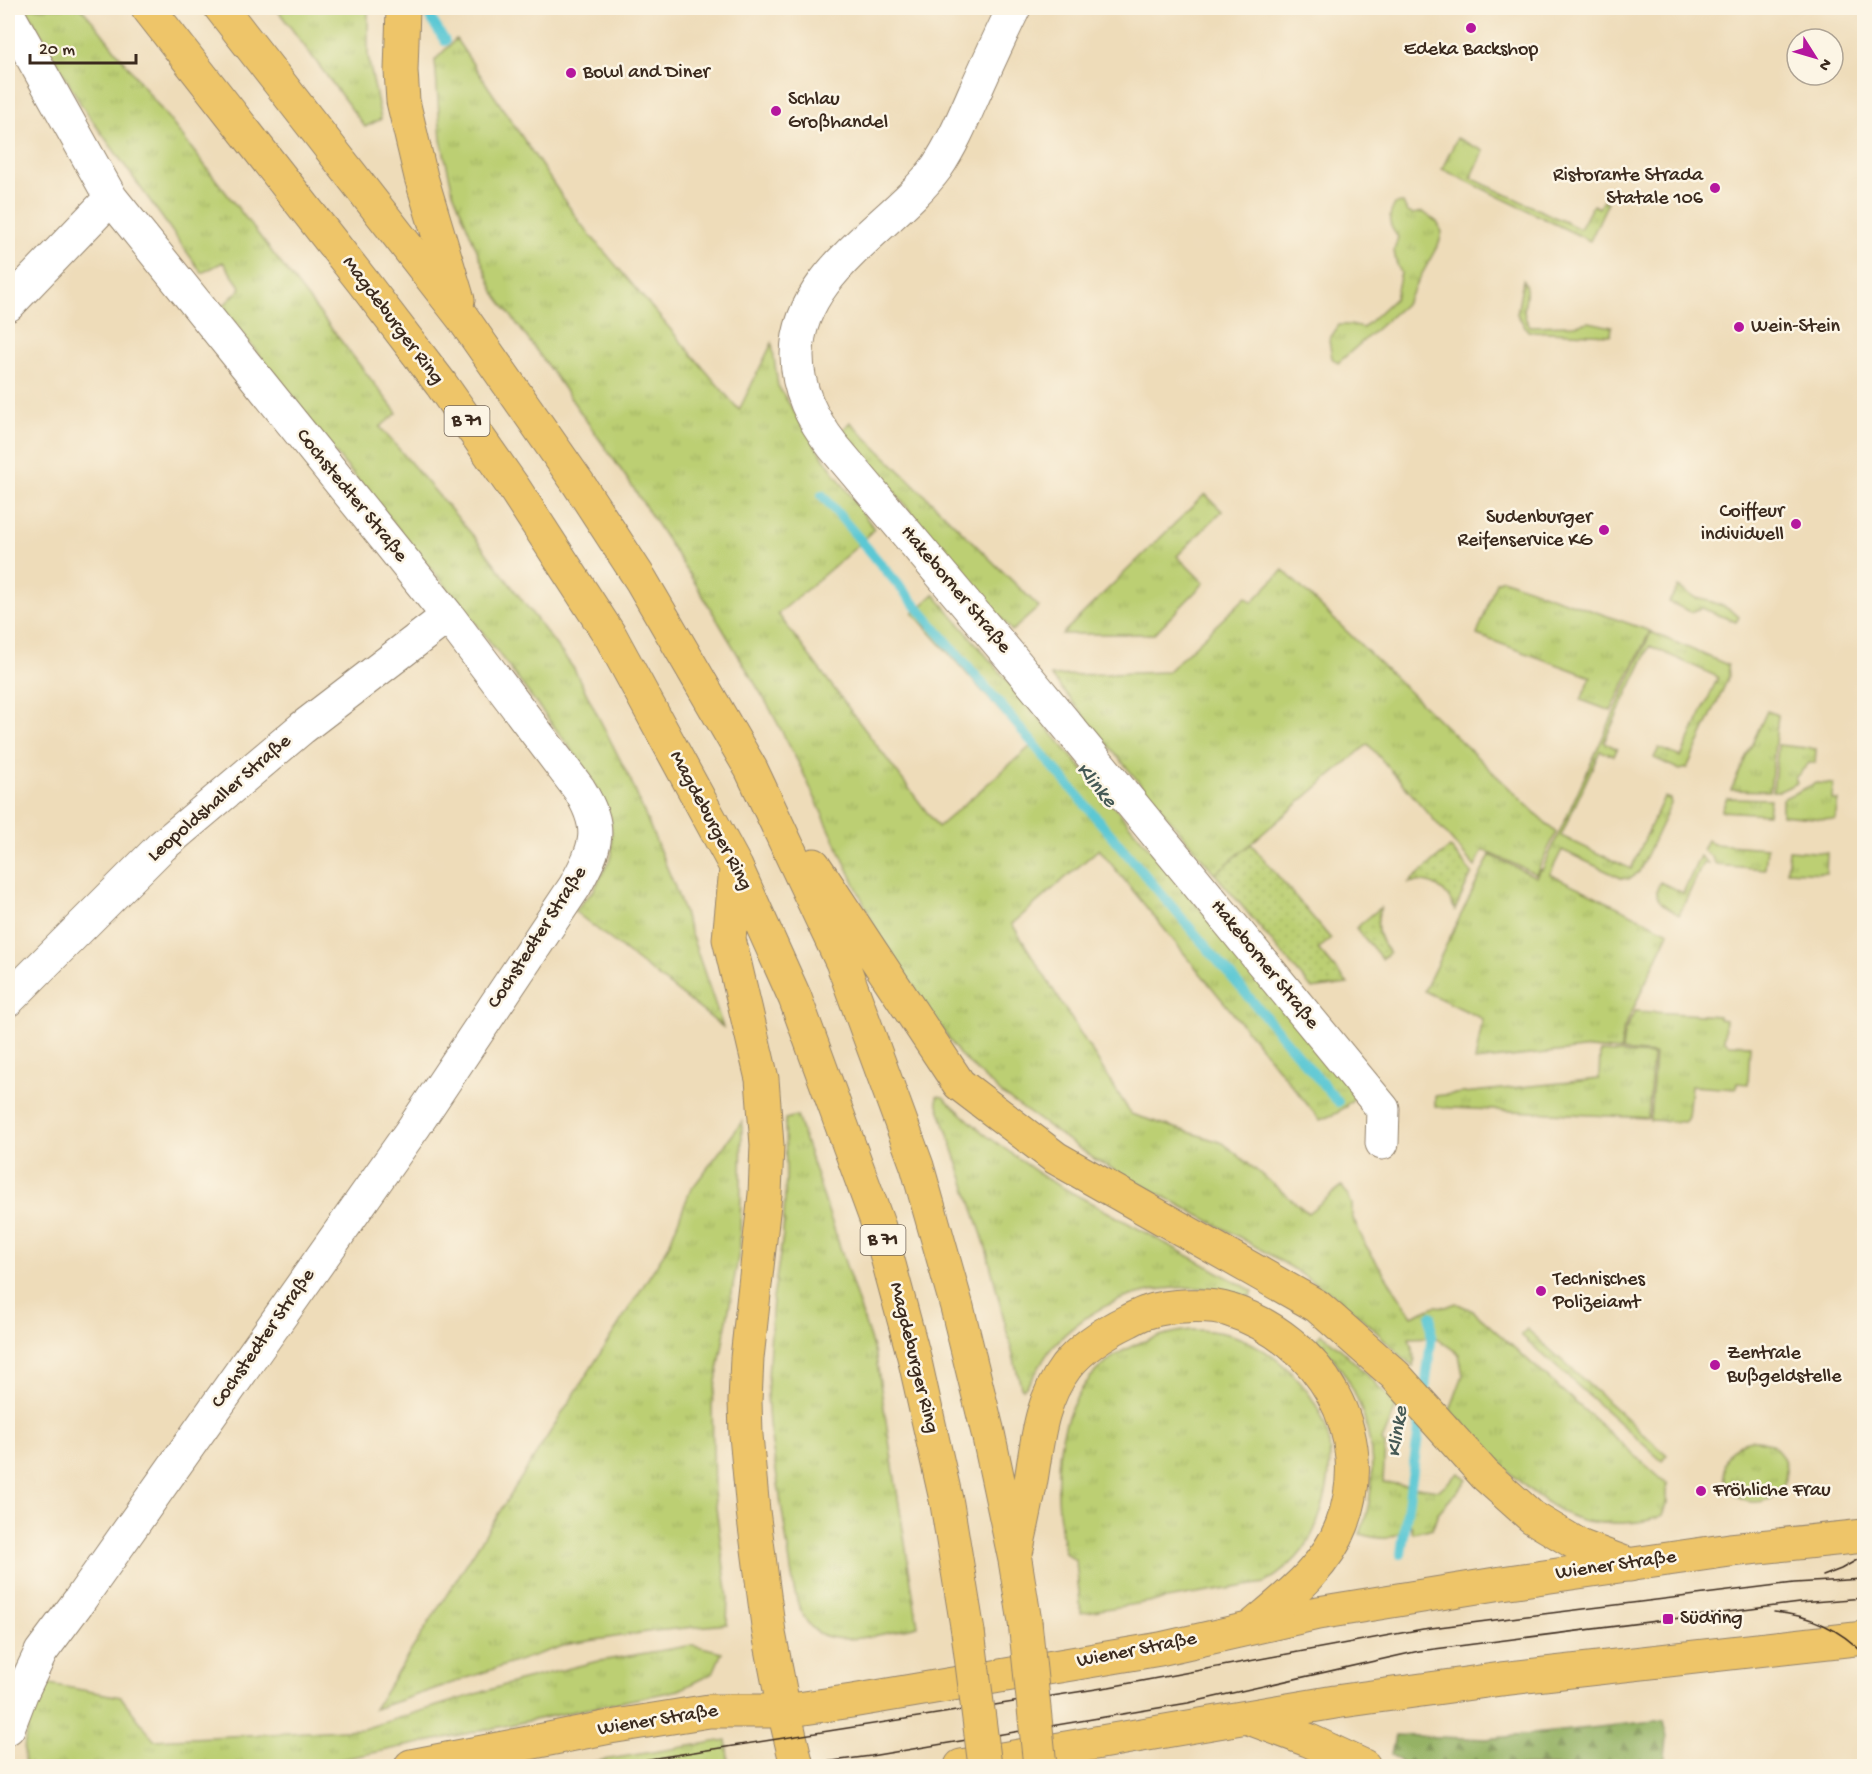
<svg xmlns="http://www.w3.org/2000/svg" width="1872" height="1774" font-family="'Gochi Hand',sans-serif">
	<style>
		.grass { fill: url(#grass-tufts); stroke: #7c7c48; stroke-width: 1.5 }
		.forest { fill: url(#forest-firs); stroke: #686e42; stroke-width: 1.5 }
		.park { fill: url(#park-dots); stroke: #7c7c48; stroke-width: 1.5 }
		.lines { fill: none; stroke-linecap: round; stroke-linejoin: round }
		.stream { stroke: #5cc8d4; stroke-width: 10 }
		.minor-casing { stroke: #94836c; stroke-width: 35 }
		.major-casing { stroke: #94836c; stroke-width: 35 }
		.highway-casing { stroke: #94836c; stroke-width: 35 }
		.minor { stroke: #fff; stroke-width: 33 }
		.major { stroke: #eec569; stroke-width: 33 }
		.highway { stroke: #eec569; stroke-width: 33 }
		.tram { stroke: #3b2a1e; stroke-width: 1.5 }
		.highway-bridge-casing { stroke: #94836c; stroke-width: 35; stroke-linecap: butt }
		.highway-bridge { stroke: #eec569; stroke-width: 33 }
		.poi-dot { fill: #b5179e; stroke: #fcf5e5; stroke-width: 2 }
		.labels { text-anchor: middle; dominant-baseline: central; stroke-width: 5; stroke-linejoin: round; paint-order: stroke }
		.shield { fill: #fcf5e5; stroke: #75675a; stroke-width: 1.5 }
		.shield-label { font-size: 18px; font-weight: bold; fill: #3b2a1e }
		.poi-label { font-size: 20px; fill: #3b2a1e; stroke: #fcf5e5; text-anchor: start }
		.street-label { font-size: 20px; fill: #3b2a1e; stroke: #fcf5e5 }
		.water-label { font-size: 21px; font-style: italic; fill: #455955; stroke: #fcf5e5 }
	</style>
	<defs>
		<pattern id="grass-tufts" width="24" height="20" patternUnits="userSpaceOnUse" patternTransform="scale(1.5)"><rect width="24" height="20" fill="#bccf73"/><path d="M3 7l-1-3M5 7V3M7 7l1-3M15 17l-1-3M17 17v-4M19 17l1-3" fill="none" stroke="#a2b263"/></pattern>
		<pattern id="forest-firs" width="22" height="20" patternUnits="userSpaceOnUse" patternTransform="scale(1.5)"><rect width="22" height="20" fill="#95b265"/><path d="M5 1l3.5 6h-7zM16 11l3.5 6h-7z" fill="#7b9153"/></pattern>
		<pattern id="park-dots" width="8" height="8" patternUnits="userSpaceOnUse" patternTransform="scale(1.5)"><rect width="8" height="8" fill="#bccf73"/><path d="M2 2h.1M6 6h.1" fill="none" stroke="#a2b263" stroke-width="1.8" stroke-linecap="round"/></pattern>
	</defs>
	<rect width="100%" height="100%" fill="#fcf5e5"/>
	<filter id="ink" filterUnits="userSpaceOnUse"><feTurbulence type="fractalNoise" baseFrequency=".0167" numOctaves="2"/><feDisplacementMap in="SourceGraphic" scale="12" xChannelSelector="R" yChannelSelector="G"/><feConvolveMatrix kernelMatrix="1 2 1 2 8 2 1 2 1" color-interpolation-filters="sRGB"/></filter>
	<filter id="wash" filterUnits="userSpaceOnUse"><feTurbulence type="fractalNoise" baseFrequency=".008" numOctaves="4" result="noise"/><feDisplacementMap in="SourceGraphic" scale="24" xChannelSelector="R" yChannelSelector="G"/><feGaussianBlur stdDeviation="1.35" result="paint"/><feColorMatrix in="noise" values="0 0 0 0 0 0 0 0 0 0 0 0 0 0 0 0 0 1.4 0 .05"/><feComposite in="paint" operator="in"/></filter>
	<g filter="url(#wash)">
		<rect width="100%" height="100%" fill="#eedcb9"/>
		<!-- grass -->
		<path class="grass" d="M 26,8 L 81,8 L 95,24 L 397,413 L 380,427 L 476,539 L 574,669 L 631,781 L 675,887 L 723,1027 L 574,911 L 594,890 L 612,855 L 611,818 L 589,773 L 471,617 L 319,433 L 222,307 L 241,288 L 223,262 L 202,273 L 82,106 Z
			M 276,8 L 368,8 L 368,56 L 381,119 L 365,127 Z
			M 456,39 L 580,223 L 739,410 L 772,343 L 778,386 L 816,447 L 874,529 L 854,549 L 778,614 L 938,827 L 1031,746 L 913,613 L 934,594 L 1358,1095 L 1337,1113 L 1320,1120 L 1099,849 L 1012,924 L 1131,1114 L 1223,1143 L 1308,1213 L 1342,1186 L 1352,1204 L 1352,1216 L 1366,1246 L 1412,1316 L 1435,1306 L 1446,1307 L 1456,1303 L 1473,1311 L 1667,1484 L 1667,1504 L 1663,1515 C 1649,1522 1638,1522 1622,1523 C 1609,1523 1594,1524 1581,1520 C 1528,1501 1488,1449 1450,1410 L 1463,1375 L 1459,1354 L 1435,1337 L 1409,1338 L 1415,1359 L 1413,1367 L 1363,1319 L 1334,1296 L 1289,1266 L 1241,1238 L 1096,1160 L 1002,1094 L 959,1054 L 878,934 L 801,768 L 769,707 L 697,586 L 628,480 L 555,376 L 495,294 L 453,192 L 441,140 L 435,60 Z
			M 1457,138 L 1484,151 L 1471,178 L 1580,229 L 1593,205 L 1599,208 L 1603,200 L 1608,202 L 1590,241 L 1442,169 Z
			M 1403,203 L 1407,212 L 1413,214 L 1423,212 L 1437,222 L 1442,232 L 1439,243 L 1406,303 L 1338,363 L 1332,358 L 1329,340 L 1339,325 L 1350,325 L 1363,328 L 1395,298 L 1401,273 L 1396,262 L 1394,251 L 1398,237 C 1388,225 1387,218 1395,204 Z
			M 1523,280 C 1533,298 1516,308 1530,326 L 1574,325 L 1589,322 L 1612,327 L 1611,335 L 1528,331 L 1517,314 Z
			M 850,422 L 1039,607 L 1012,631 L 842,431 Z
			M 1205,494 L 1222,511 L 1177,556 L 1204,583 L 1154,634 L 1062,634 Z
			M 1283,570 L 1556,833 L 1536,874 L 1483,850 L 1475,867 L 1368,744 L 1215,874 L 1051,676 L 1167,672 L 1246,597 L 1252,602 Z
			M 1502,579 L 1650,631 L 1611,711 L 1581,700 L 1591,677 L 1477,635 L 1496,582 Z
			M 1678,587 C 1684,590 1693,598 1699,599 C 1712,601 1729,607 1739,617 L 1736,622 L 1702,608 L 1691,612 L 1669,602 Z
			M 1651,632 L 1728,665 L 1729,676 L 1687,768 L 1680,770 L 1654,758 L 1659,748 L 1681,757 L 1718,677 L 1650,646 L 1604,742 L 1617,749 L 1614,756 L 1600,751 L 1561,836 L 1631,869 L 1664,797 L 1670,799 L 1671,804 L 1639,872 L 1629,879 L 1621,878 L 1562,850 L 1550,874 L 1669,932 L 1622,1033 L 1621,1051 L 1591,1048 L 1475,1061 L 1483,1019 L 1424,991 L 1490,855 L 1536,877 L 1540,869 L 1542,870 Z
			M 1767,711 L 1778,715 L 1770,791 L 1731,790 Z
			M 1778,745 L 1816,749 L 1815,763 L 1809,763 L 1795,778 L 1797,783 L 1780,791 L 1773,791 Z
			M 1816,783 L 1833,784 L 1832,800 L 1838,800 L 1835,820 L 1782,815 L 1782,799 Z
			M 1727,798 L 1770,799 L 1768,814 L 1721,811 Z
			M 1707,840 L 1713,844 L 1767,848 L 1765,869 L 1716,865 L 1712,857 L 1702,850 Z
			M 1789,850 L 1827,853 L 1826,873 L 1787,871 Z
			M 1700,856 L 1709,864 L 1703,863 L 1679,915 C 1665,905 1650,901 1660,882 L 1683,893 Z
			M 1635,1011 L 1719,1016 L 1719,1019 L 1725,1020 L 1724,1040 L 1728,1044 L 1750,1045 L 1748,1084 L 1737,1083 L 1736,1089 L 1691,1086 L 1688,1117 L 1685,1122 L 1650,1120 L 1655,1054 L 1622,1051 L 1624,1033 Z
			M 1600,1052 L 1653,1055 L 1648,1118 L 1435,1107 L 1435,1096 L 1599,1079 Z
			M 937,1096 L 943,1097 L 983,1133 L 1047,1179 L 1253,1291 L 1250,1297 C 1180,1276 1107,1289 1055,1344 C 1042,1357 1037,1377 1023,1389 L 1021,1387 L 985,1244 L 937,1102 Z
			M 797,1116 L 876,1357 L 918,1626 C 888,1632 828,1653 808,1623 C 800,1613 797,1601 794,1589 L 769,1425 L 767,1394 L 773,1299 L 783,1235 L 786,1176 L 785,1119 Z
			M 742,1122 L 740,1247 L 712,1404 L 714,1492 L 728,1598 L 727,1624 L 654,1631 L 569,1644 L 374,1709 L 668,1247 L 690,1191 Z
			M 1527,1329 L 1667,1455 L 1662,1461 L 1521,1335 Z
			M 1191,1330 C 1203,1330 1215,1331 1227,1334 C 1273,1345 1323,1395 1329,1442 C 1331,1463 1329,1482 1324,1501 C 1314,1541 1299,1563 1264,1583 L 1081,1613 L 1076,1561 L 1065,1553 C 1044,1444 1063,1346 1191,1330 Z
			M 1321,1333 L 1344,1352 L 1397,1405 L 1382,1441 L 1385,1445 L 1383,1482 L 1439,1490 L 1459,1473 L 1467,1480 L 1438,1513 L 1433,1528 L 1413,1533 L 1411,1525 C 1390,1541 1385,1541 1360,1534 C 1386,1467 1368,1388 1316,1340 Z
			M1724 1471a31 31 0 1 1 62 0a31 31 0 1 1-62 0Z
			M 693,1645 L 722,1652 L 713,1673 L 679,1690 L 309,1766 L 26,1766 C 19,1742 34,1706 44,1683 L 121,1697 L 154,1740 L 363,1729 L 515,1682 L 594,1662 Z
			M 726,1740 L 729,1766 L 567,1766 Z"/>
		<!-- forest -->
		<path class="forest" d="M 1664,1720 L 1667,1738 L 1664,1766 L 1405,1766 L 1391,1754 L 1395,1735 L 1486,1739 Z"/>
		<!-- park -->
		<path class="park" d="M 1251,844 L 1331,939 L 1318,949 L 1348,984 L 1312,989 L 1215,874 Z
			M 1450,847 L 1472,873 L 1455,910 C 1447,888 1430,878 1408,883 Z
			M 1381,907 C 1374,925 1378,939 1389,953 L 1382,959 L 1356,928 Z"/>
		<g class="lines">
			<!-- stream -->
			<path class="stream" d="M 424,8 L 445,41
				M 822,495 L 1338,1102
				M 1424,1396 L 1431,1342 L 1431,1316
				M 1401,1554 L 1421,1415"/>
		</g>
	</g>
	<g filter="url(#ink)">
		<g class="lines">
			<!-- minor casing -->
			<g class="minor-casing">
				<path id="minor" d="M 1014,8 C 1000,36 987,65 974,94 C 963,119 952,145 937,167 C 893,227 798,272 797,355 C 797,390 812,419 833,446 L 1009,655 L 1383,1109 L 1382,1143
					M 8,14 L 111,198 L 448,616 L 579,789 C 604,829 597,846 575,886 L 414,1127 L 79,1601 L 41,1652 L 21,1694 L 8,1728
					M 8,305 L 111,198
					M 8,1000 L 161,847 L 302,728 L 448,616"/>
			</g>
			<!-- major casing -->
			<g class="major-casing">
				<path id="major" d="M 784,1711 L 797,1766
					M 411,1766 L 610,1727 L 709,1711 L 784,1711 L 852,1701 L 1160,1649 L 1318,1613 L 1502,1583 L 1730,1550 L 1864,1536
					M 961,1766 L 1335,1702 L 1501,1679 L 1864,1638"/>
			</g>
			<!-- highway casing -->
			<g class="highway-casing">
				<path id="highway" d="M 148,8 L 363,282 L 441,384 L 514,488 L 611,637 L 736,867 L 795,998 L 879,1227 L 914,1357 L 947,1504 L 968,1632
					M 221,8 L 462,317 L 578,483 L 641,580 L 751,769 L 842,962 L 917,1166 L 957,1307 L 988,1433 L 1015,1560 L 1025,1622
					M 403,8 L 401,71 L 403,101 L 421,177 L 458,300
					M 814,865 L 959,1084 L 1056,1158 L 1317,1306 L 1395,1375 L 1485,1475 L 1532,1517 L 1582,1547 L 1630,1565
					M 736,869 L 729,939 L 762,1079 L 767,1145 L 765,1194 L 747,1358 L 745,1401 L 746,1435 L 753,1511 L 769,1633 L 784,1711
					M 1017,1549 C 1022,1524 1028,1499 1032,1474 C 1038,1435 1042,1399 1066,1367 C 1082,1347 1105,1332 1128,1321 C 1134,1318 1141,1314 1148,1312 C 1168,1305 1210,1303 1229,1310 C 1320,1339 1377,1433 1342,1525 C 1326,1568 1286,1598 1253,1626
					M 1249,1718 L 1308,1740 L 1364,1766"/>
			</g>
			<!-- minor -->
			<use href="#minor" class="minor"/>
			<!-- major -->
			<use href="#major" class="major"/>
			<!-- highway -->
			<use href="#highway" class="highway"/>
			<!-- tram -->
			<path class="tram" d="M 1823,1576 L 1841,1569 L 1864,1556
				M 1774,1612 C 1810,1615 1839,1628 1864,1654
				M 605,1766 L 1109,1687 L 1423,1629 L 1794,1583 L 1864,1579
				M 794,1766 L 871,1756 L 1188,1703 L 1419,1651 L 1799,1603 L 1864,1598"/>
			<!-- highway-bridge casing -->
			<g class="highway-bridge-casing">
				<path id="highway-bridge" d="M 1025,1622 L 1040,1766
					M 968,1632 L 985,1766"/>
			</g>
			<!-- highway-bridge -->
			<use href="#highway-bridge" class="highway-bridge"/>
		</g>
	</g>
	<!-- markers -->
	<g class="poi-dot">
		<circle cx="1471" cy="28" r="6"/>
		<circle cx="571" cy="73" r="6"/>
		<circle cx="776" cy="111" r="6"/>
		<circle cx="1715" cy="188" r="6"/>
		<circle cx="1739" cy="327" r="6"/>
		<circle cx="1796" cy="524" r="6"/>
		<circle cx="1604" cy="530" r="6"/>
		<circle cx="1541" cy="1291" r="6"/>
		<circle cx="1715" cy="1365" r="6"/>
		<circle cx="1701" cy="1491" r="6"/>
		<rect x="1662" y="1613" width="12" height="12" rx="3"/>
	</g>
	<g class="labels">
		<!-- shield labels -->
		<g class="shield">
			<rect x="444.5" y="406" width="45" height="30" rx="4.5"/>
			<rect x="860.5" y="1225" width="45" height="30" rx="4.5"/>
		</g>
		<g class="shield-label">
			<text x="467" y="421">B 71</text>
			<text x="883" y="1240">B 71</text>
		</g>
		<!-- poi labels -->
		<g class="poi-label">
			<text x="1471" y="50" text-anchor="middle">Edeka Backshop</text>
			<text x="583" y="73">Bowl and Diner</text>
			<text x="788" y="100">Schlau<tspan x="788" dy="23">Großhandel</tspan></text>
			<text x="1703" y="176" text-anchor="end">Ristorante Strada<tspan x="1703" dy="23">Statale 106</tspan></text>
			<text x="1751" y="327">Wein-Stein</text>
			<text x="1784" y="512" text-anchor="end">Coiffeur<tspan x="1784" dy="23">individuell</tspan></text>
			<text x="1592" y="518" text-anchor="end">Sudenburger<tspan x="1592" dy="23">Reifenservice KG</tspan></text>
			<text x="1553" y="1280">Technisches<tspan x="1553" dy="23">Polizeiamt</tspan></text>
			<text x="1727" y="1354">Zentrale<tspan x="1727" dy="23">Bußgeldstelle</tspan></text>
			<text x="1713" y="1491">Fröhliche Frau</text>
			<text x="1680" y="1619">Südring</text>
		</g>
		<!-- street labels -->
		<g class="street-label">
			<text transform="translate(392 321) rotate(53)">Magdeburger Ring</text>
			<text transform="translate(351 496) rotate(51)">Cochstedter Straße</text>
			<text transform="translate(955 590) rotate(50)">Hakeborner Straße</text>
			<text transform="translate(220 799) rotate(-41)">Leopoldshaller Straße</text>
			<text transform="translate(710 821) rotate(62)">Magdeburger Ring</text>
			<text transform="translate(538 938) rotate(-57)">Cochstedter Straße</text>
			<text transform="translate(1264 965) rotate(51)">Hakeborner Straße</text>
			<text transform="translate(264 1339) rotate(-55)">Cochstedter Straße</text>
			<text transform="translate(913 1358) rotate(76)">Magdeburger Ring</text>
			<text transform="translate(1616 1566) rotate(-8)">Wiener Straße</text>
			<text transform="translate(1137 1651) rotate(-11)">Wiener Straße</text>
			<text transform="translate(658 1721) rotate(-9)">Wiener Straße</text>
		</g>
		<!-- water labels -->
		<g class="water-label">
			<text transform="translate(1095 786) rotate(50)">Klinke</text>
			<text transform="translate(1399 1432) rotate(-82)">Klinke</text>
		</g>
	</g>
	<!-- margin -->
	<rect width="1872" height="1774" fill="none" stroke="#fcf5e5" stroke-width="30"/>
	<!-- north arrow -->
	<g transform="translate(1815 57) rotate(127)"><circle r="28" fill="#fcf5e5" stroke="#afa495" stroke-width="1.5"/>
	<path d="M0-4.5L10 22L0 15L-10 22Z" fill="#b5179e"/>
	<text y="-9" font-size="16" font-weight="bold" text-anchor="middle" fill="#3b2a1e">N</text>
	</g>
	<!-- scale -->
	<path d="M30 54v9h106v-9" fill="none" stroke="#3b2a1e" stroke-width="3"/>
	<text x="39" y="54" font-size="18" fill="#3b2a1e" stroke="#fcf5e5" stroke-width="4.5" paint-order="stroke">20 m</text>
</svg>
